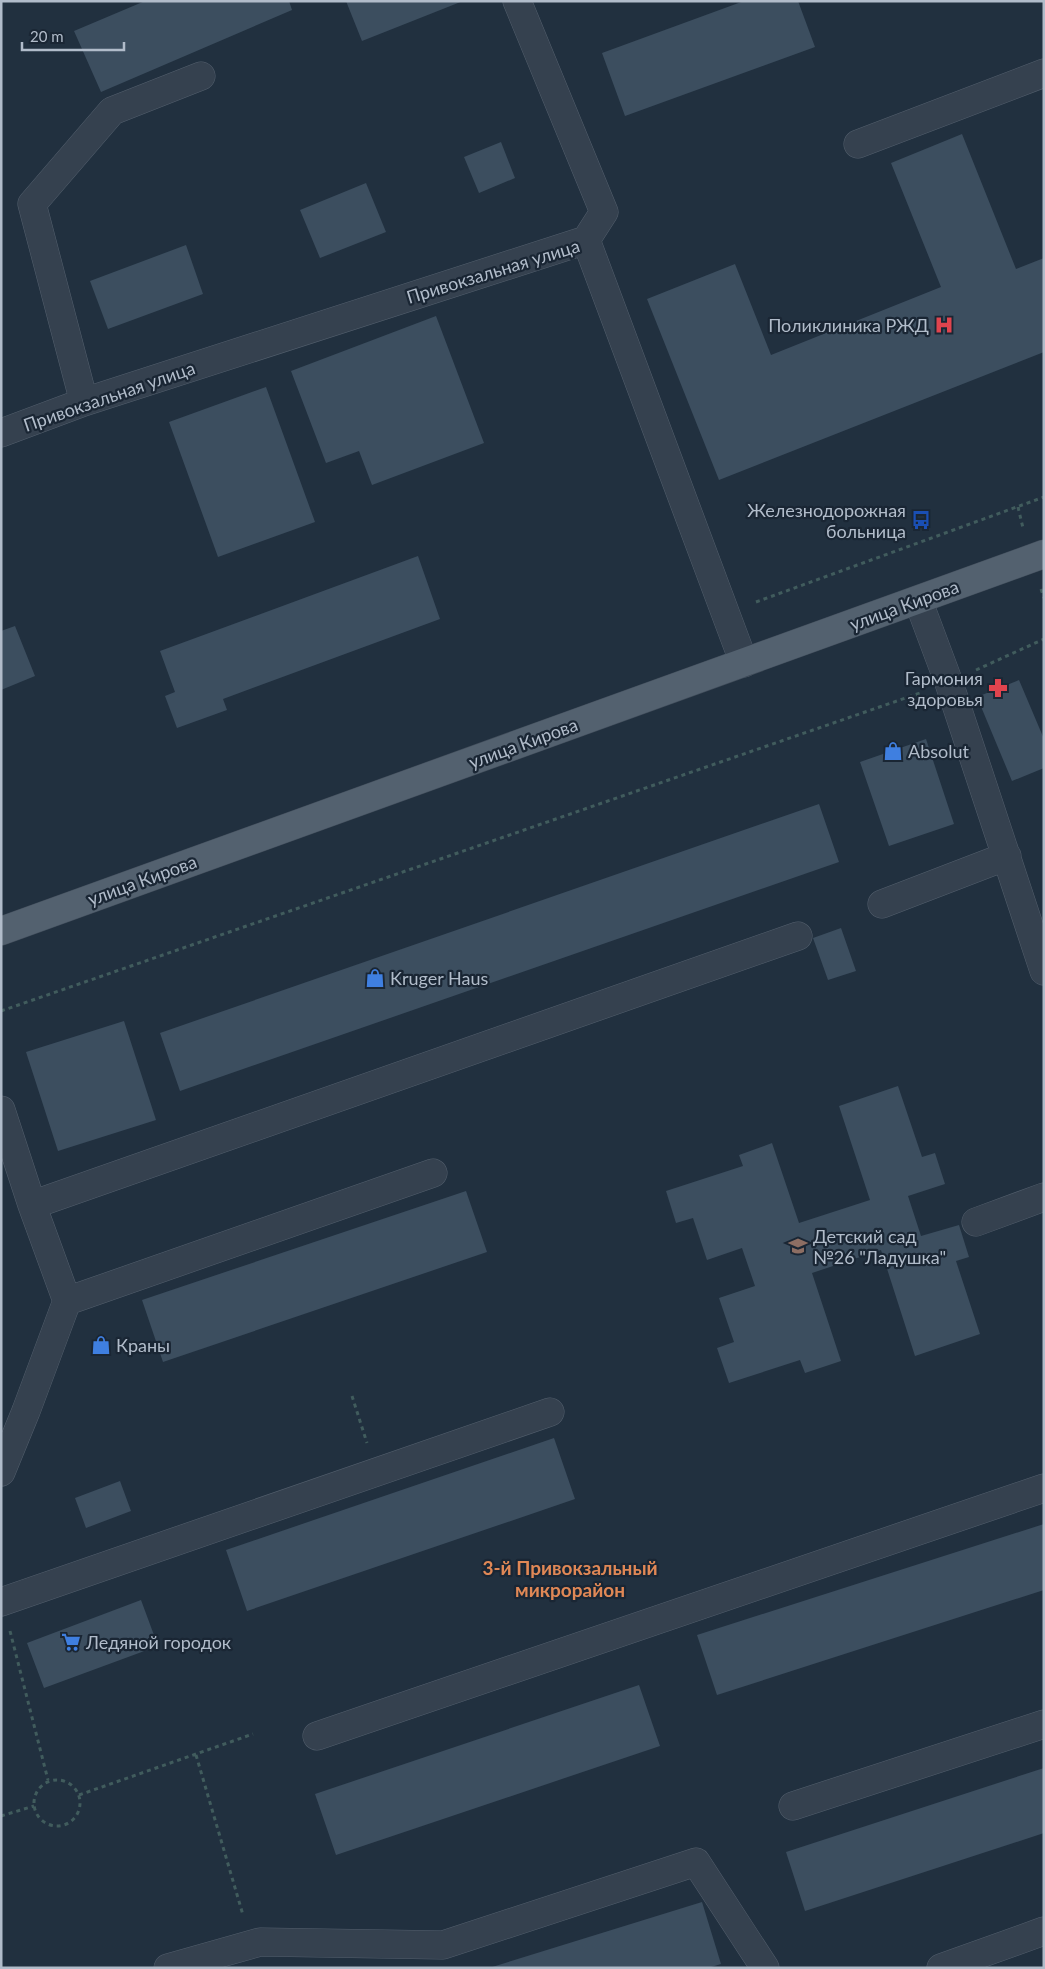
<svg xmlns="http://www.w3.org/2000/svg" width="1045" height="1969" font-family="Lato,sans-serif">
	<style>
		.building { fill: #3c4e5f }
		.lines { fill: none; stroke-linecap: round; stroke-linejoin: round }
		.minor-casing { stroke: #535f6d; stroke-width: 29 }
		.major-casing { stroke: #414d5b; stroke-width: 29 }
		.path { stroke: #415c5d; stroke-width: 3; stroke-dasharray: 4 4; stroke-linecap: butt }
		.minor { stroke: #35414f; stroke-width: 28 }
		.major { stroke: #53616f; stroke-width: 28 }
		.labels { text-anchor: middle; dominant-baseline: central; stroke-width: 4.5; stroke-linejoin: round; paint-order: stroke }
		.street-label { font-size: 18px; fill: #b1bcca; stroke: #1a2634 }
		.poi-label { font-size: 18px; fill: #b1bcca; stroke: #1a2634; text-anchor: start }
		.neighbourhood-label { font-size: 19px; font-weight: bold; fill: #e08856; stroke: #1a2634 }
	</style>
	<rect width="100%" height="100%" fill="#21303f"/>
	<!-- building -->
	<path class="building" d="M 145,1 L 289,1 L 292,10 L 101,92 L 74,31 Z
		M 346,1 L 463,1 L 362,41 Z
		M 744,1 L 798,1 L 815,47 L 625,116 L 602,53 Z
		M 962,134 L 1016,269 L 1044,258 L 1044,352 L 719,480 L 647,299 L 735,264 L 771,355 L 941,287 L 891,163 Z
		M 501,142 L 515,178 L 479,193 L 464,157 Z
		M 366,183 L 386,232 L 320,258 L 300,210 Z
		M 186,245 L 203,294 L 108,329 L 90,281 Z
		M 436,316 L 484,443 L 372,485 L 359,451 L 326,463 L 291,371 Z
		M 266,387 L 315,522 L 218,557 L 169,422 Z
		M 418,556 L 440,619 L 223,699 L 227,710 L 177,728 L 165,696 L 175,692 L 160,651 Z
		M 15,626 L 35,676 L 1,690 L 1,631 Z
		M 1019,680 L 1044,739 L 1044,768 L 1012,781 L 977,697 Z
		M 926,739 L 954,824 L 889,846 L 860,762 Z
		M 819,804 L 839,862 L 180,1091 L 160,1033 Z
		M 841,928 L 856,971 L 828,980 L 813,938 Z
		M 124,1021 L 156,1120 L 58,1151 L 26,1052 Z
		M 898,1086 L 922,1157 L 935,1153 L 945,1184 L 908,1196 L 921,1236 L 959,1225 L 969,1257 L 956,1261 L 980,1334 L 915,1356 L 881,1250 L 812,1273 L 841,1361 L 805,1373 L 800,1360 L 729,1383 L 717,1348 L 734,1342 L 719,1298 L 755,1286 L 742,1248 L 707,1260 L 693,1218 L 676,1223 L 666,1191 L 743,1166 L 739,1155 L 772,1143 L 799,1223 L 870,1200 L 839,1106 Z
		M 466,1191 L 487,1252 L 163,1362 L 142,1300 Z
		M 554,1438 L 575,1499 L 247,1611 L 226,1550 Z
		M 120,1481 L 131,1511 L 86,1528 L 75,1498 Z
		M 1044,1524 L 1044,1590 L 717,1695 L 697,1635 Z
		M 141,1600 L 158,1646 L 44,1688 L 27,1643 Z
		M 639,1685 L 660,1746 L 336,1855 L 315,1794 Z
		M 1044,1768 L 1044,1833 L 805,1911 L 786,1852 Z
		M 702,1902 L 721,1964 L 708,1968 L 489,1968 Z"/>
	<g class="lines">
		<!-- minor casing -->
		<g class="minor-casing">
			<path id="minor" d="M 517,1 L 604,212 L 586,240
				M 858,144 L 1044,73
				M 84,402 L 32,204 L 112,111 L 201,76
				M 1,433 L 84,402 L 586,240 L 744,663
				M 918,600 L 949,683 L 1044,971
				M 882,904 L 1007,856
				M 1,1110 L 32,1205 L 67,1301 L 26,1411 L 1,1472
				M 32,1205 L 798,936
				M 976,1222 L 1044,1197
				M 67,1301 L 433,1173
				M 1,1602 L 550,1412
				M 317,1736 L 1044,1488
				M 793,1806 L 1044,1724
				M 168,1968 L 260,1942 L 443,1945 L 696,1862 L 765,1968
				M 941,1968 L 1044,1931"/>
		</g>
		<!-- major casing -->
		<g class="major-casing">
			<path id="major" d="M 1,931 L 1044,554"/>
		</g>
		<!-- path -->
		<path class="path" d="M 1018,507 L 1023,528
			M 1041,589 L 1044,598
			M 756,602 L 1044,497
			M 976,670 L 1044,639
			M 1,1011 L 920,693
			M 352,1396 L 367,1443
			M 10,1631 L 48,1780
			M 196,1755 L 243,1915
			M34 1803a23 23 0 1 1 46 0a23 23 0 1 1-46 0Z
			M 79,1795 L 253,1734
			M 1,1816 L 34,1806"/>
		<!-- minor -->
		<use href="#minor" class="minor"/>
		<!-- major -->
		<use href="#major" class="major"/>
	</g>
	<!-- icons -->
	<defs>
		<g id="hospital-bare" transform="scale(1.5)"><path d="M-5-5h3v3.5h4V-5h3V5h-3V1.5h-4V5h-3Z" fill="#e0444e" stroke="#1a2634" stroke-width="2.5" paint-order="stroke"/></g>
		<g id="bus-bare" transform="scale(1.5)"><path d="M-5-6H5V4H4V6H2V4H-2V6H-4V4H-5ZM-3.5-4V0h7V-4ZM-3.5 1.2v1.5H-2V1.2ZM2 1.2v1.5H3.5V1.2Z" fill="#1a4fb4" stroke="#1a2634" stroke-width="2.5" paint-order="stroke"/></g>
		<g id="pharmacy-bare" transform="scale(1.5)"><path d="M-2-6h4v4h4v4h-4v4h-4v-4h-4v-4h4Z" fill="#e0444e" stroke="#1a2634" stroke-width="2.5" paint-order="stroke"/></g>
		<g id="shop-bare" transform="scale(1.5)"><path d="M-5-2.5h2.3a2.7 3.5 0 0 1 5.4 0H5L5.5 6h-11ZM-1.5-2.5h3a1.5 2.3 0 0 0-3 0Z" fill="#3f7fe0" stroke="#1a2634" stroke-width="2.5" paint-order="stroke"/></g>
		<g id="school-bare" transform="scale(1.5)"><path d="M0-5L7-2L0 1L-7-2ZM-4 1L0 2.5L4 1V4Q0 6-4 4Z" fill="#8d6e63" stroke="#1a2634" stroke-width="2.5" paint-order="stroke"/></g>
		<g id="supermarket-bare" transform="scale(1.5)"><path d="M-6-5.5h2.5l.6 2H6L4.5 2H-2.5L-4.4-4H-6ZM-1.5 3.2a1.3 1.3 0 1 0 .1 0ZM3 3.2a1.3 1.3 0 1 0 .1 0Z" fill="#3f7fe0" stroke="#1a2634" stroke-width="2.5" paint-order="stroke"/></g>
	</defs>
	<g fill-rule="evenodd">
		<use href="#hospital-bare" x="944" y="325"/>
		<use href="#bus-bare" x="921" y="520"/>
		<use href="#pharmacy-bare" x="998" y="688"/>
		<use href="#shop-bare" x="893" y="751"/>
		<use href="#shop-bare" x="375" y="978"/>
		<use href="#school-bare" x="798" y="1246"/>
		<use href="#shop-bare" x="101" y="1345"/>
		<use href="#supermarket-bare" x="71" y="1642"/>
	</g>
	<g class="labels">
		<!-- street labels -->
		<g class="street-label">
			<text transform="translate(493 271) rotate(-17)">Привокзальная улица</text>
			<text transform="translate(109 396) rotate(-19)">Привокзальная улица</text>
			<text transform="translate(904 605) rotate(-20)">улица Кирова</text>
			<text transform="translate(523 743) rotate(-20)">улица Кирова</text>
			<text transform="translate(142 880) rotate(-20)">улица Кирова</text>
		</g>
		<!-- poi labels -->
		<g class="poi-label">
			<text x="929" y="325" text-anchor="end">Поликлиника РЖД</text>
			<text x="906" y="510" text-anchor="end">Железнодорожная<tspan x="906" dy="21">больница</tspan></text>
			<text x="983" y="678" text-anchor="end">Гармония<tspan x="983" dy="21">здоровья</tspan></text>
			<text x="908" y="751">Absolut</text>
			<text x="390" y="978">Kruger Haus</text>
			<text x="813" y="1236">Детский сад<tspan x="813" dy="21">№26 "Ладушка"</tspan></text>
			<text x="116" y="1345">Краны</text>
			<text x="86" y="1642">Ледяной городок</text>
		</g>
		<!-- neighbourhood labels -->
		<g class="neighbourhood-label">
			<text x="570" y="1567">3-й Привокзальный<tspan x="570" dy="22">микрорайон</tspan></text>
		</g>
	</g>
	<!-- border -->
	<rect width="1045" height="1969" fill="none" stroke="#b1bcca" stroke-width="5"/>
	<!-- scale -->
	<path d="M22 42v8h102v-8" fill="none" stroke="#b1bcca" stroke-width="2.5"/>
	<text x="30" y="42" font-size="15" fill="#b1bcca" stroke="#1a2634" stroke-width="4" paint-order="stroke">20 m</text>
</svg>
